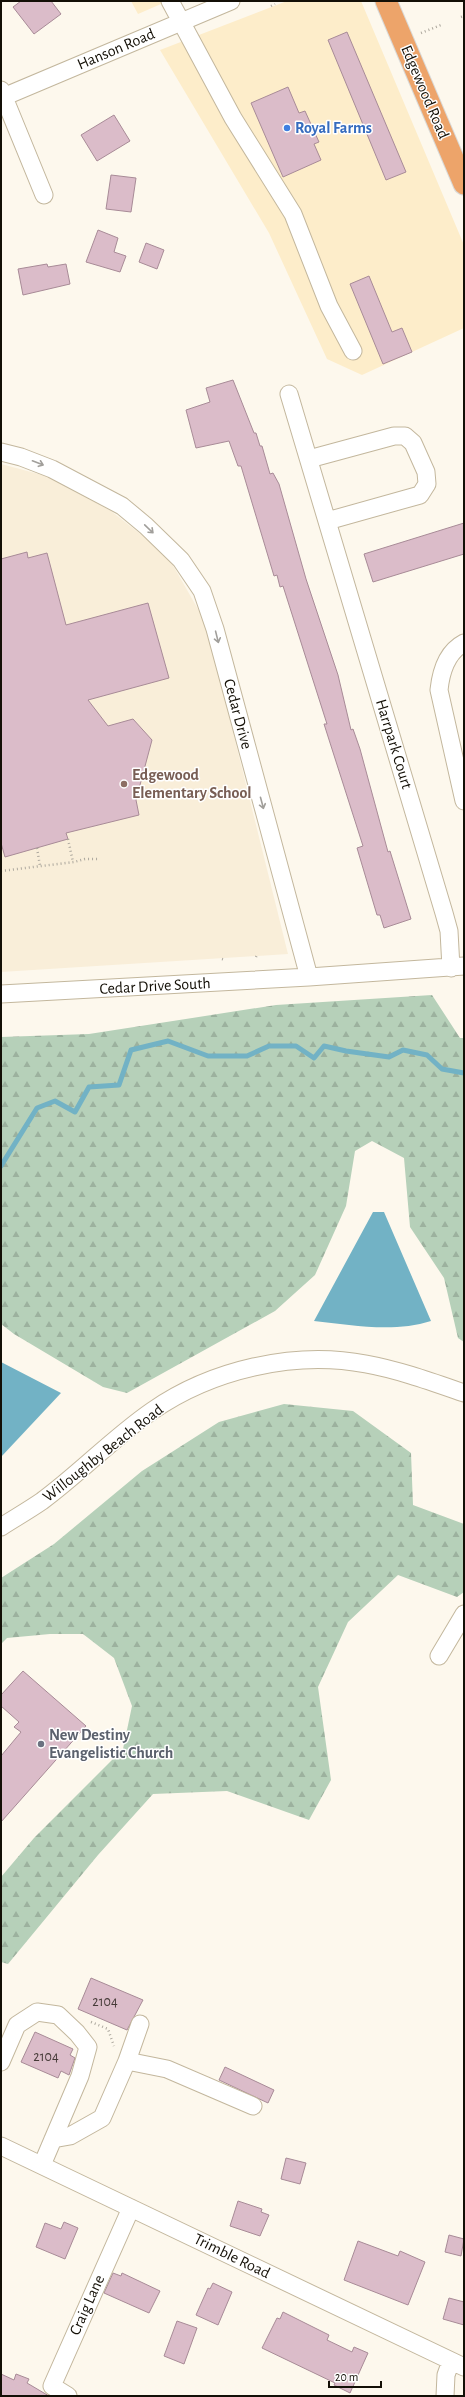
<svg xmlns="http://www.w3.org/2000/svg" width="465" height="2397" font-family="'Alegreya Sans',sans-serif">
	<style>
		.built { fill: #fdedca }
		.education { fill: #f9eed9 }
		.forest { fill: url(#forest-firs) }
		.water { fill: #72b2c5 }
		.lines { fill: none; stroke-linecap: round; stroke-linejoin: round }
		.stream { stroke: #72b2c5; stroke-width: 5 }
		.building { fill: #dbbcc9; stroke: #a88b97 }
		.minor-casing { stroke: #c3b79d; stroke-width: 19 }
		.major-casing { stroke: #d9d9d7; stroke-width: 23 }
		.path { stroke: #ada89e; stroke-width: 2.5; stroke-dasharray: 1 3; stroke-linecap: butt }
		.minor { stroke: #fff; stroke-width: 17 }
		.major { stroke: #eda46a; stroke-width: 21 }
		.oneway { stroke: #a19f9b }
		.shop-dot { fill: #3f7fe0; stroke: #fff; stroke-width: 1.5 }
		.education-dot { fill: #8d6e63; stroke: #fff; stroke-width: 1.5 }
		.worship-dot { fill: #6b7280; stroke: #fff; stroke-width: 1.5 }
		.labels { text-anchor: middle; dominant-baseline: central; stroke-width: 3; stroke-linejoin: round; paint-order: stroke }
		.number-label { font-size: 14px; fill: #453a37 }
		.street-label { font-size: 16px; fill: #130f06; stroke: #fff }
		.shop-label { font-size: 16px; font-weight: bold; fill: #366cbe; stroke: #fff; text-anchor: start }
		.education-label { font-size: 16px; font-weight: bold; fill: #785e54; stroke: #fff; text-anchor: start }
		.worship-label { font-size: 16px; font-weight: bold; fill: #5b616d; stroke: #fff; text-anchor: start }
	</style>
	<defs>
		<pattern id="forest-firs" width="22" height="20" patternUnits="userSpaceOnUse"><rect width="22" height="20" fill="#b6d0b9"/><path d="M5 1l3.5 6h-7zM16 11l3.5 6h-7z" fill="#9cb19e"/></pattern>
	</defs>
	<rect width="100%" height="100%" fill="#fdf8ed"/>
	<!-- built -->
	<path class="built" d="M 131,1 L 168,1 L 138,14 Z
		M 287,1 L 361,1 L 464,245 L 464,328 L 362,375 L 327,359 L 269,233 L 160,50 Z"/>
	<!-- education -->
	<path class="education" d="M 1,464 L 50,477 L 111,511 L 167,555 L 206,623 L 288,954 L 1,972 Z"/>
	<!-- forest -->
	<path class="forest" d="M 432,995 L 460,1038 L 464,1038 L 464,1342 L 458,1338 L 444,1278 L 410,1227 L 404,1158 L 372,1141 L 355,1151 L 346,1206 L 315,1275 L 275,1311 L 127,1393 L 103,1387 L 14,1334 L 1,1324 L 1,1037 L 89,1034 L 276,1005 Z
		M 284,1404 L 353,1411 L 411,1453 L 413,1505 L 464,1524 L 464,1592 L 457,1597 L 398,1575 L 348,1622 L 318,1687 L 331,1780 L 309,1820 L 227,1791 L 153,1794 L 98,1855 L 8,1964 L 1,1962 L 1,1877 L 34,1838 L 123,1749 L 132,1706 L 114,1658 L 83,1634 L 50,1634 L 7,1638 L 1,1644 L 1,1578 L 54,1544 L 142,1471 L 219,1422 Z"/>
	<!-- water -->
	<path class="water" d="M 373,1212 L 384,1212 L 431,1321 C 394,1333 351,1325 314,1321 Z
		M 1,1362 L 61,1393 L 1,1457 Z"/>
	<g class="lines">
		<!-- stream -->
		<path class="stream" d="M 1,1166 L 37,1108 L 55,1101 L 75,1112 L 89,1087 L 119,1085 L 131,1050 L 168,1041 L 208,1056 L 247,1056 L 269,1046 L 296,1046 L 314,1058 L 324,1046 L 346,1051 L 389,1057 L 403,1050 L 427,1055 L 442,1069 L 464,1073"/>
	</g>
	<!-- building -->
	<path class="building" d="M 21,1 L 51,1 L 61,14 L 34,34 L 13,7 Z
		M 347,32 L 406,172 L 386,180 L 328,40 Z
		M 288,87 L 299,113 L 305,111 L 319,142 L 314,144 L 321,160 L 283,177 L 251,103 Z
		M 114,115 L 130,141 L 97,161 L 81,135 Z
		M 111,175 L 136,178 L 131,212 L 106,209 Z
		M 98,230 L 118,238 L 114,252 L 126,256 L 120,272 L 86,262 Z
		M 146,243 L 164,250 L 157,269 L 139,262 Z
		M 47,264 L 48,267 L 66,264 L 70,284 L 23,295 L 18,269 Z
		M 369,276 L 392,332 L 402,328 L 412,352 L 383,364 L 350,284 Z
		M 233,380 L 254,433 L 256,433 L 260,446 L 262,446 L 270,474 L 273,473 L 279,484 L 306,579 L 338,675 L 351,730 L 353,729 L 360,749 L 388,852 L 390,851 L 411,919 L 384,928 L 380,915 L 377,915 L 357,848 L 363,846 L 324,724 L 327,724 L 283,586 L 280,587 L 277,575 L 274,576 L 241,466 L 238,466 L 229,441 L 196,448 L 186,410 L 210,402 L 206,388 Z
		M 464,523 L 464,554 L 373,582 L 364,554 Z
		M 27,552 L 28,558 L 47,553 L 66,625 L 148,603 L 169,678 L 88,700 L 108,726 L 133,719 L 152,740 L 136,800 L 139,815 L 66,833 L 68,839 L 5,857 L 1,843 L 1,559 Z
		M 23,1671 L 86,1726 L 1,1822 L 1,1756 L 21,1732 L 14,1727 L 19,1722 L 1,1706 L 1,1695 Z
		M 91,1978 L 143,2000 L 127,2030 L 78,2009 Z
		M 35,2032 L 73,2049 L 70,2055 L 75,2058 L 69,2075 L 61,2071 L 58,2078 L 21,2062 Z
		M 225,2067 L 274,2090 L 268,2103 L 219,2080 Z
		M 286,2158 L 306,2163 L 300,2184 L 281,2179 Z
		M 238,2201 L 262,2209 L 261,2212 L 269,2215 L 260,2236 L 230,2226 Z
		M 64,2222 L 78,2228 L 65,2259 L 36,2247 L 45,2223 L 61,2229 Z
		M 449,2235 L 464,2239 L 461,2256 L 445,2252 Z
		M 358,2241 L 398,2256 L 400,2251 L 425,2262 L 408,2305 L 344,2280 Z
		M 113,2273 L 121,2276 L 122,2273 L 160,2291 L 149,2313 L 104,2293 Z
		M 213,2283 L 232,2292 L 218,2325 L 196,2315 L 208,2288 L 210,2289 Z
		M 449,2298 L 464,2302 L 464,2325 L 443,2319 Z
		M 283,2312 L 329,2335 L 327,2340 L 352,2352 L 354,2347 L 368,2353 L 350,2393 L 334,2385 L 335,2383 L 262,2348 L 277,2318 L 280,2319 Z
		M 177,2321 L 197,2328 L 184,2364 L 164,2356 Z
		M 1,2374 L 14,2380 L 16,2374 L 29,2379 L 27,2383 L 49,2396 L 1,2396 Z"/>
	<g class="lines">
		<!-- minor casing -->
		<g class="minor-casing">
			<path id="minor" d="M 170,1 L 233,118 L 293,214 L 329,306 L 353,351
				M 1,90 L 44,195
				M 1,98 L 231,1
				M 289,394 L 444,913 L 449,931 L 451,968
				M 1,452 L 21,457 L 52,469 L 122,506 L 146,526 L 181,560 L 202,591 L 215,629 L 309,977
				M 309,459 L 394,436 L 405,436 L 413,443 L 426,472 L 427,484 L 420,495 L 327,521
				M 464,643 C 447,652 441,671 439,690 L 464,801
				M 1,994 L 309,977 L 464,966
				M 1,1527 C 15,1518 29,1510 42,1501 C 80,1473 113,1438 152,1411 C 211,1370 294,1350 366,1364 C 399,1370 432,1382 464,1393
				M 439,1656 L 464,1614
				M 127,2061 L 140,2024
				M 1,2062 L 17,2025 L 37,2012 L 58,2015 L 77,2033 L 88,2047 L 80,2076 L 42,2165
				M 53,2139 L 70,2136 L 102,2118 L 127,2061 L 167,2069 L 253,2106
				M 1,2146 L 464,2367
				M 68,2396 L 52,2386 L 131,2208
				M 445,2396 L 446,2375 L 451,2361"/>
		</g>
		<!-- major casing -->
		<g class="major-casing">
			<path id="major" d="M 386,1 L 464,184"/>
		</g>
		<!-- path -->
		<path class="path" d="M 271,6 L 275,4
			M 461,17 L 464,16
			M 421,33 L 441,25
			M 68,839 L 73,862
			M 37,848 L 40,866
			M 1,851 L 3,851
			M 1,871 L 74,862 L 85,859 L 100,859
			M 256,957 L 257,955
			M 222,959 L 225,960
			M 91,2022 L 108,2029 L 114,2046"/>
		<!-- minor -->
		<use href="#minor" class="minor"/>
		<!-- major -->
		<use href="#major" class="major"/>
	</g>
	<!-- one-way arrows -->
	<defs><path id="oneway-shaft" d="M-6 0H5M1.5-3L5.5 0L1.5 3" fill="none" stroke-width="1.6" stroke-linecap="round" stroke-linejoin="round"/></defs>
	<g class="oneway">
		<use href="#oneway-shaft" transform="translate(38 463) rotate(21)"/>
		<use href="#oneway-shaft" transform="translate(149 529) rotate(44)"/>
		<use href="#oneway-shaft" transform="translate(217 637) rotate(76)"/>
		<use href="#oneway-shaft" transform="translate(262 803) rotate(75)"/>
	</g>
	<!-- markers -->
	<circle class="shop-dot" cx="287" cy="128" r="4"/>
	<circle class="education-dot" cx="124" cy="784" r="4"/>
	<circle class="worship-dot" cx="41" cy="1744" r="4"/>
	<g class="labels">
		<!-- number labels -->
		<g class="number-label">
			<text x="105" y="2002">2104</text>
			<text x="46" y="2057">2104</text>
		</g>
		<!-- street labels -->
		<g class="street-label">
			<text transform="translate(116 49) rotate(-23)">Hanson Road</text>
			<text transform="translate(425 92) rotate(67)">Edgewood Road</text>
			<text transform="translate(238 714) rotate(75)">Cedar Drive</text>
			<text transform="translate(394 744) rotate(73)">Harrpark Court</text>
			<text transform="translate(155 986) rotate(-3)">Cedar Drive South</text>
			<text transform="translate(103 1453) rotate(-38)">Willoughby Beach Road</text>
			<text transform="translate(232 2256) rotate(26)">Trimble Road</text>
			<text transform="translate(87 2305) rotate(-66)">Craig Lane</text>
		</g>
		<!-- shop labels -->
		<g class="shop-label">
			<text x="295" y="128">Royal Farms</text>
		</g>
		<!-- education labels -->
		<g class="education-label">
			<text x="132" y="775">Edgewood<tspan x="132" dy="18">Elementary School</tspan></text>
		</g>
		<!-- worship labels -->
		<g class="worship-label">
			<text x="49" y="1735">New Destiny<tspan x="49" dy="18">Evangelistic Church</tspan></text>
		</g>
	</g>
	<!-- border -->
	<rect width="465" height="2397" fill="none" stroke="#130f06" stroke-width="4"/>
	<!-- scale -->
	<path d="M329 2381v6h52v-6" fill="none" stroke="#130f06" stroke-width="2"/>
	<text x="335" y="2381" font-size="12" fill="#130f06" stroke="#ffffff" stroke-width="3" paint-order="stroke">20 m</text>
</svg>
